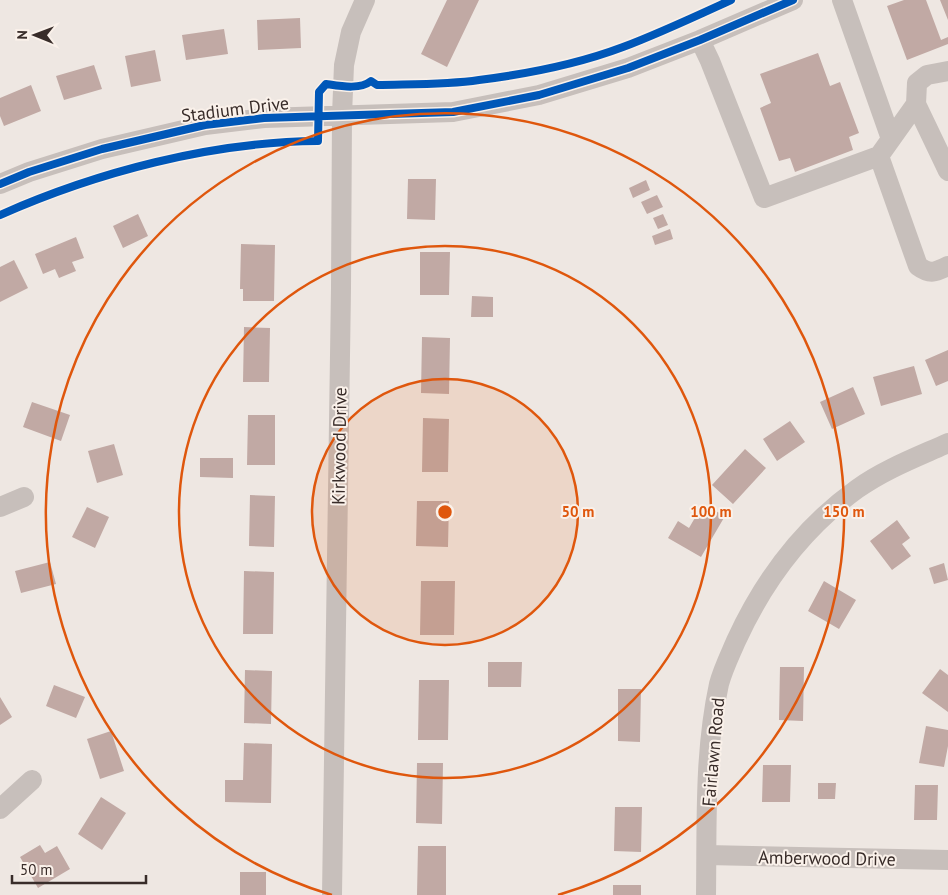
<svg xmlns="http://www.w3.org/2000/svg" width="948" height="895" font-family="'PT Sans',sans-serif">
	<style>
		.building { fill: #c1a9a4 }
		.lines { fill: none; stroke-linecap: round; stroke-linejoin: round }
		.minor { stroke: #c7bfbb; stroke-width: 20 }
		.cycleway-casing { stroke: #faf1ea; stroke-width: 11 }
		.cycleway { stroke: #0057b8; stroke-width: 8 }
		.ring { fill: none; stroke: #df570d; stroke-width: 2.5 }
		.labels { text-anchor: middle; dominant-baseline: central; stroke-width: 4; stroke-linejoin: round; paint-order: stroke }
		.street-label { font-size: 18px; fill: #382c29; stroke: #faf1ea }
		.centre { fill: #df570d; stroke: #faf1ea; stroke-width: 2.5 }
		.ring-label { font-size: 15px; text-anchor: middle; font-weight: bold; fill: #df570d; stroke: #faf1ea; stroke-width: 4; stroke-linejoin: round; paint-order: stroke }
	</style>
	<rect width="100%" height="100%" fill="#eee7e2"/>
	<!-- building -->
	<path class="building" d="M 447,0 L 479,0 L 447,67 L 421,54 Z
		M 904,0 L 926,0 L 941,40 L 948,37 L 948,44 L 907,60 L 887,6 Z
		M 940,0 L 948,0 L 948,20 Z
		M 300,18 L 301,48 L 258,50 L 257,20 Z
		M 224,29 L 228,54 L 186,60 L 182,35 Z
		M 155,50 L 161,81 L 131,87 L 125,56 Z
		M 818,53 L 830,86 L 840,82 L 859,133 L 849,137 L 853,150 L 795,172 L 790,158 L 779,161 L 760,108 L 771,103 L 760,74 Z
		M 94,65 L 102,89 L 64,100 L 56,76 Z
		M 31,85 L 41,111 L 4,126 L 0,116 L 0,98 Z
		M 408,179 L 436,179 L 435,220 L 407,219 Z
		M 646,180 L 650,190 L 633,198 L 629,188 Z
		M 657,195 L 663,207 L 647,214 L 641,202 Z
		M 138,214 L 148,236 L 123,248 L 113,226 Z
		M 663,214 L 668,225 L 658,229 L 653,218 Z
		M 670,229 L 673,239 L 655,245 L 652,236 Z
		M 76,237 L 84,258 L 72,262 L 76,271 L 59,278 L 55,269 L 43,274 L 35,254 Z
		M 241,244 L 275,245 L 274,301 L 243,301 L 243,289 L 240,289 Z
		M 420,252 L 450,252 L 449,295 L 420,295 Z
		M 14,260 L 28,288 L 0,302 L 0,267 Z
		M 472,296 L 493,297 L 493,317 L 471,317 Z
		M 244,327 L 270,328 L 269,382 L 243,382 Z
		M 422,337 L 450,338 L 449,394 L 421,393 Z
		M 948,350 L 948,381 L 936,386 L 925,360 Z
		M 914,366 L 922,394 L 881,406 L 873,377 Z
		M 853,387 L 865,414 L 832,429 L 820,402 Z
		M 32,402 L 70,415 L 61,441 L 23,427 Z
		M 248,415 L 275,415 L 275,465 L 247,465 Z
		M 423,418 L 449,419 L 448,472 L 422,472 Z
		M 790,421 L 805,442 L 777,461 L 763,439 Z
		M 114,444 L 123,475 L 97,483 L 88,451 Z
		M 745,449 L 766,468 L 733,504 L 712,485 Z
		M 200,458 L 233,458 L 233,478 L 200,477 Z
		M 250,495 L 275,496 L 274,547 L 249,546 Z
		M 417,501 L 449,501 L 448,547 L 416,546 Z
		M 703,504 L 725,516 L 701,557 L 668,538 L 678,521 L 689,528 Z
		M 87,507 L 109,517 L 95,548 L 72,537 Z
		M 897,520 L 910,538 L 902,544 L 911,556 L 892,570 L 870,541 Z
		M 50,562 L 56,584 L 21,593 L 15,571 Z
		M 944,563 L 948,580 L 934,584 L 929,568 Z
		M 244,571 L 274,572 L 273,634 L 243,634 Z
		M 421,581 L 455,581 L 454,635 L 420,635 Z
		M 824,581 L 856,600 L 839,629 L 808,611 Z
		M 488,662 L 522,662 L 521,687 L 488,687 Z
		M 780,667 L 804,667 L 803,721 L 779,720 Z
		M 940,669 L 948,675 L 948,712 L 922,693 Z
		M 245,670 L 272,671 L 271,724 L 244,723 Z
		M 419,680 L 449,680 L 448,740 L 418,740 Z
		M 54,685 L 85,697 L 76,718 L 46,706 Z
		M 618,689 L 641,689 L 640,742 L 618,741 Z
		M 0,697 L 12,717 L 0,725 Z
		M 926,726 L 948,730 L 948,746 L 944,767 L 919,763 Z
		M 111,731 L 124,771 L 100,779 L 87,739 Z
		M 244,743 L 272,744 L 271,803 L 225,802 L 225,780 L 243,780 Z
		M 417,763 L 443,763 L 442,824 L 416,823 Z
		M 763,765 L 791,765 L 790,802 L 762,802 Z
		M 818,783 L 836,783 L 835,799 L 818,799 Z
		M 915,785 L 938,785 L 937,820 L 914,820 Z
		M 101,797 L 126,813 L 102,850 L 78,834 Z
		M 615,807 L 642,807 L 641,852 L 614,851 Z
		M 40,845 L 45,853 L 57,846 L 70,869 L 38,888 L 20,857 Z
		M 418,846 L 446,846 L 446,895 L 417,895 Z
		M 240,872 L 266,872 L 266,895 L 240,895 Z
		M 613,885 L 641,885 L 641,895 L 613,895 Z"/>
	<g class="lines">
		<!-- minor -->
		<path class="minor" d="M 842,0 L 891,139
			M 700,40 L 710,61 L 764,198 L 879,156 L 916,104 L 917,83 L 927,75 L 948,71
			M 916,104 L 948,171
			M 879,156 L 918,266 C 930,275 936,272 948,266
			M 0,184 L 29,172 L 102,149 L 205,125 L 264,118 L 453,112 L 539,95 L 628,68 L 700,40 L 793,0
			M 0,507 L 24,497
			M 0,809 L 32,780
			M 707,855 L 948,860
			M 332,895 L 341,288 L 342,115 L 344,65 L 351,32 L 365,0
			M 706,895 C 707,825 704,753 719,684 C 723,669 730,655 736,641 C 763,582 803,528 857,489 C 885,469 917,457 948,443"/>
		<!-- cycleway casing -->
		<g class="cycleway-casing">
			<path id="cycleway" d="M 0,184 L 29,172 L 102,149 L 205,125 L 264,118 L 453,112 L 539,95 L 628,68 L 700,40 L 793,0
				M 0,215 C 97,172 211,142 318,141 L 319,92 L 326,84 C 340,86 360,90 371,81 L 377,85 C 411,84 446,85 479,80 C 527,74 578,64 623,47 C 660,33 696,16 731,0"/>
		</g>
		<!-- cycleway -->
		<use href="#cycleway" class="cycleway"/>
	</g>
	<!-- distance rings -->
	<circle cx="445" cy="512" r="133" fill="#df570d" fill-opacity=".12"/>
	<g class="ring">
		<circle cx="445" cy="512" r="133"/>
		<circle cx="445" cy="512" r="266"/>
		<path d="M332 895A399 399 0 1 1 558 895"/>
	</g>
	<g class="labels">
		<!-- street labels -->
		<g class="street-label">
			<text transform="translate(235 109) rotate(-7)">Stadium Drive</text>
			<text transform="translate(339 446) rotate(-89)">Kirkwood Drive</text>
			<text transform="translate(713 752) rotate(-85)">Fairlawn Road</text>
			<text transform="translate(827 858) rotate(1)">Amberwood Drive</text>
		</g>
	</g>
	<circle cx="445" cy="512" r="8" class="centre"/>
	<g class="ring-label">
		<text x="578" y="517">50 m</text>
		<text x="711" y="517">100 m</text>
		<text x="844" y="517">150 m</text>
	</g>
	<!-- north arrow -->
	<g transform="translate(35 35) rotate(271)" stroke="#faf1ea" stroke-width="4" paint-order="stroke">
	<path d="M0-4L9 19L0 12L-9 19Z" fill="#382c29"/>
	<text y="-8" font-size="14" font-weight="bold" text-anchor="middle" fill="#382c29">N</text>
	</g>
	<!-- scale -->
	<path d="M12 875v8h134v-8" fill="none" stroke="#382c29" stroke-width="2.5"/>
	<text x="20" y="875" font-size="15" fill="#382c29" stroke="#faf1ea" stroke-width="4" paint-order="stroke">50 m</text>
</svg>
